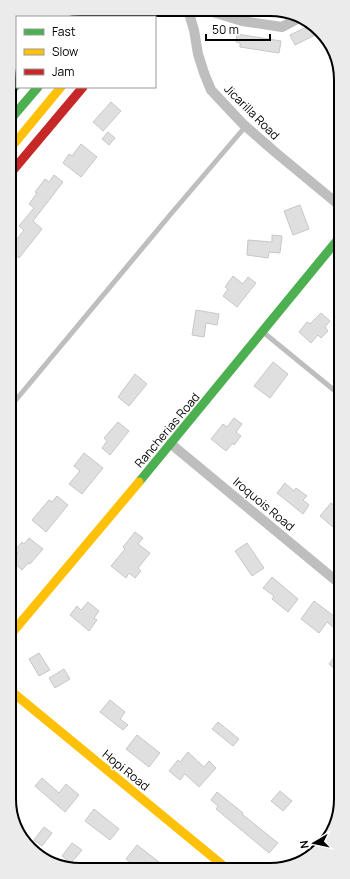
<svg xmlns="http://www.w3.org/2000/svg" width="350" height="879" font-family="Manrope,sans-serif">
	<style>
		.building { fill: #dfdfdf; stroke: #c7c7c7 }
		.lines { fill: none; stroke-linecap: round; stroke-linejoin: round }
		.lane { stroke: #bebebe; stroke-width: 5 }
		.street { stroke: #bebebe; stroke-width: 10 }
		.fast { stroke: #4caf50; stroke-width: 9 }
		.slow { stroke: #ffc107; stroke-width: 9 }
		.jam { stroke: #c62828; stroke-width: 9 }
		.labels { text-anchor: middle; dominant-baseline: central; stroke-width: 3; stroke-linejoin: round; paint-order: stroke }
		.street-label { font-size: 12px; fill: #000; stroke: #fff }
		.rim { fill: none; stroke: #000; stroke-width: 2 }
	</style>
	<rect width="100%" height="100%" fill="#fff"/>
	<!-- building -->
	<path class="building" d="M 311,25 L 320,30 L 321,32 L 295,45 L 290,35 Z
		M 237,34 L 281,41 L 279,53 L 240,47 L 240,43 L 236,42 Z
		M 111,102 L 121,111 L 103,131 L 93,122 Z
		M 108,132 L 115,138 L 109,145 L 102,139 Z
		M 81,144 L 97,157 L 81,177 L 63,163 L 69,154 L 72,156 Z
		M 54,175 L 63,182 L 33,221 L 42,229 L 19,258 L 10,250 L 10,248 L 24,230 L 19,226 L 34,208 L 29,204 L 37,193 L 35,192 L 45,179 L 49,182 Z
		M 300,205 L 309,229 L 293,235 L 284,211 Z
		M 272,235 L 282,236 L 280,253 L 269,252 L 268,258 L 247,255 L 248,240 L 272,242 Z
		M 233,276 L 243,284 L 248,277 L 256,283 L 237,307 L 223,296 L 228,289 L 225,287 Z
		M 196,310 L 219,314 L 217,325 L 206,323 L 204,337 L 192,335 Z
		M 321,313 L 330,321 L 325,327 L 328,331 L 321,338 L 318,335 L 311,343 L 299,332 L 307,322 L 310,324 Z
		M 273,362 L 288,374 L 270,398 L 254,386 Z
		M 135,374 L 147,384 L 129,406 L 118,397 Z
		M 234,418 L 242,424 L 236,432 L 241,436 L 234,445 L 233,443 L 226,451 L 211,439 L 223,424 L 227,427 Z
		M 118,422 L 129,431 L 110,455 L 102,448 L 107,441 L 104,438 Z
		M 84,453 L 103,468 L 82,494 L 69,484 L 80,471 L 74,466 Z
		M 285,483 L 294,491 L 296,488 L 307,496 L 303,500 L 309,505 L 303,514 L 277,493 Z
		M 57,496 L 68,505 L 46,532 L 32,520 L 49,500 L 52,502 Z
		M 331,503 L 340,510 L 340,533 L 320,516 Z
		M 135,532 L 143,538 L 138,544 L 150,553 L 138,568 L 141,571 L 135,578 L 129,573 L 126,578 L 111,566 L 125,549 L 123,547 Z
		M 29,538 L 43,549 L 30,564 L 28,563 L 22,570 L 12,561 L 18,553 L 14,551 L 22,542 L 24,544 Z
		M 247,543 L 264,568 L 252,576 L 235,551 Z
		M 272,577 L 298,599 L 288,612 L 272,599 L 274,596 L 263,588 Z
		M 314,601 L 339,620 L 333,627 L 327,622 L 319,633 L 301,619 Z
		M 88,602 L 99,611 L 94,618 L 97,620 L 89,631 L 70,615 L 77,606 L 81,610 Z
		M 340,650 L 340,666 L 337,671 L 329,664 Z
		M 39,653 L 50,670 L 39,676 L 29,659 Z
		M 64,669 L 70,679 L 55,688 L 49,678 Z
		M 110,700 L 125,712 L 120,719 L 128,725 L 123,730 L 100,712 Z
		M 218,722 L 239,739 L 233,746 L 212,729 Z
		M 137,735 L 160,753 L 149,767 L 126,749 Z
		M 188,752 L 204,767 L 209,761 L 216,768 L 199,787 L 185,774 L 180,780 L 169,771 L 178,760 L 180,762 Z
		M 42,778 L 59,793 L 66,784 L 79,795 L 65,812 L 35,786 Z
		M 280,791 L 292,801 L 283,811 L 271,801 Z
		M 217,792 L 243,813 L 242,814 L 278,843 L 269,853 L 216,809 L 218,806 L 211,800 Z
		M 94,809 L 119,829 L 110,840 L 85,821 Z
		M 44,827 L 52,833 L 42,846 L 34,840 Z
		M 72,843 L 82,850 L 71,863 L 62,856 Z
		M 137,845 L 159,862 L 154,868 L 137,868 L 126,859 Z"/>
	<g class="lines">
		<!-- lane -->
		<path class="lane" d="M 263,332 L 340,395
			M 10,407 L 170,215 L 245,127"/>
		<!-- street -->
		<path class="street" d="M 188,10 L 194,30 L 198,54 L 204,73 L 211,90 L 242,123 L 275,152 L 339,205
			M 206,10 L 242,21 L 282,27 L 299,18
			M 171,444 L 340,584"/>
		<!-- fast -->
		<path class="fast" d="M 96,17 L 103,9
			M 118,17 L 124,9
			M 141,17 L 147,9
			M 9,94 L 17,84
			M 9,121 L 38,87
			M 139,482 L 339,238"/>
		<!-- slow -->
		<path class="slow" d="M 9,150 L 61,87
			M 11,634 L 139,482
			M 11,691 L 226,868"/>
		<!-- jam -->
		<path class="jam" d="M 71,17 L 76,10
			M 9,175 L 83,87"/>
	</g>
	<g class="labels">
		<!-- street labels -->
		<g class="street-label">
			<text transform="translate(252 112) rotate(45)">Jicarilla Road</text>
			<text transform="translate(167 430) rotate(-50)">Rancherias Road</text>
			<text transform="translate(264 504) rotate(40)">Iroquois Road</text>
			<text transform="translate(126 770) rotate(39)">Hopi Road</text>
		</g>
	</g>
	<!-- crop -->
	<path d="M0 0H350V879H0ZM80 16H270A64 64 0 0 1 334 80V799A64 64 0 0 1 270 863H80A64 64 0 0 1 16 799V80A64 64 0 0 1 80 16Z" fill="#ebebeb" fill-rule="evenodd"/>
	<path class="rim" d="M80 16H270A64 64 0 0 1 334 80V799A64 64 0 0 1 270 863H80A64 64 0 0 1 16 799V80A64 64 0 0 1 80 16Z"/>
	<!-- legend -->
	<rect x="16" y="16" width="140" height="72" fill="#ffffff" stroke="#999999"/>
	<rect x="24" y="29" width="20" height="6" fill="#4caf50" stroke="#999999"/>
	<text x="52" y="36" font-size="12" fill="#000000">Fast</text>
	<rect x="24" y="49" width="20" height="6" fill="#ffc107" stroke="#999999"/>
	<text x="52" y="56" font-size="12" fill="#000000">Slow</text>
	<rect x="24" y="69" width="20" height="6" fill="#c62828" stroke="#999999"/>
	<text x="52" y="76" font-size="12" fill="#000000">Jam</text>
	<!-- north arrow -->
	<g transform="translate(314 843) rotate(261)" stroke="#ffffff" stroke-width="3" paint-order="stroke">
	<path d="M0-3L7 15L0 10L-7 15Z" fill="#000000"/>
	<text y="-6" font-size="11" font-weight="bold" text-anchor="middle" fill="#000000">N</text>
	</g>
	<!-- scale -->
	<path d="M206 34v6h64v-6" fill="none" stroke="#000000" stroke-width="2"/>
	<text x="212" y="34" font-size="12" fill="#000000" stroke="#ffffff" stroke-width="3" paint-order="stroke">50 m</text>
</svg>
